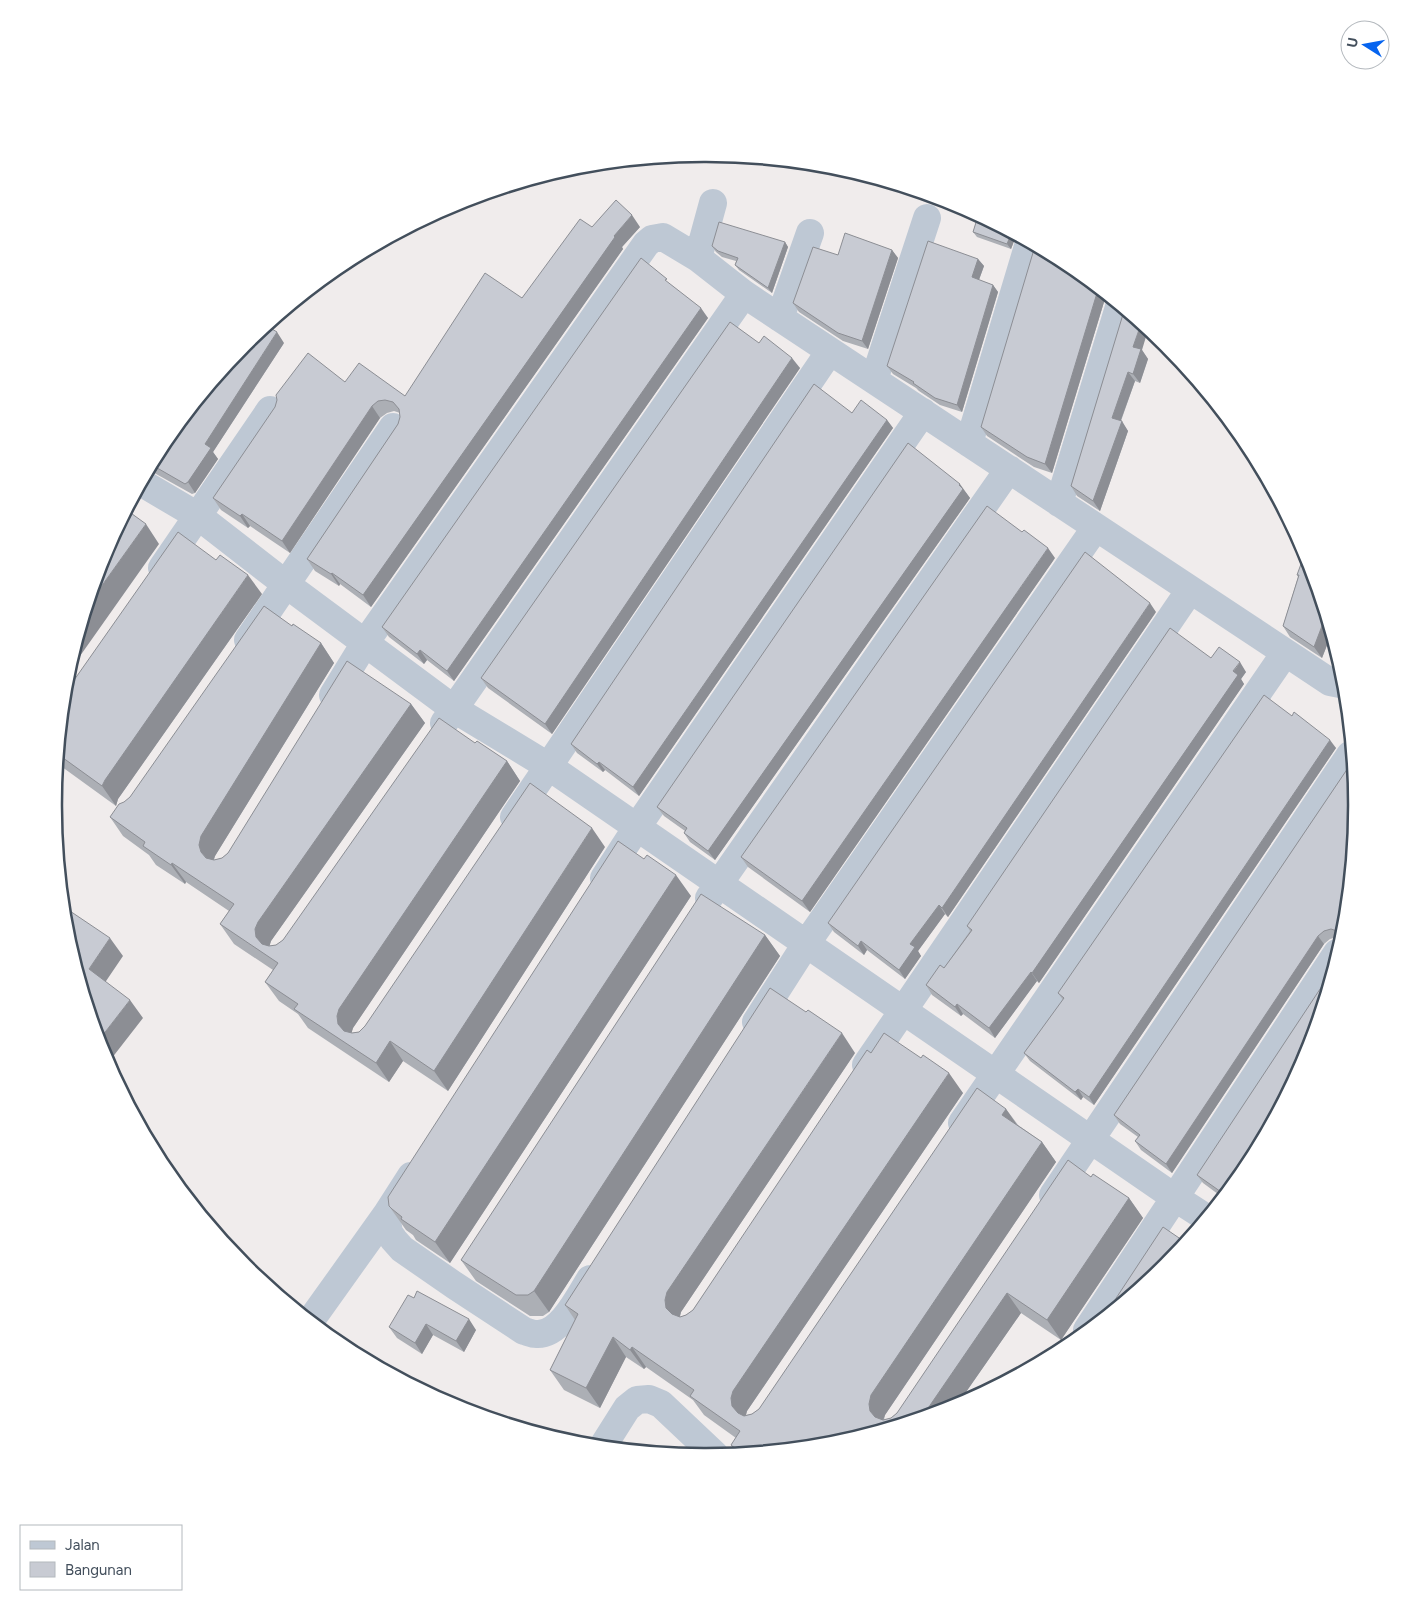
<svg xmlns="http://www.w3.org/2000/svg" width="1410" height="1610" font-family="Figtree,sans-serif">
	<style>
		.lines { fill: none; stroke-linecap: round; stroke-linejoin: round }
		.minor { stroke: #bec8d4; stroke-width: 28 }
		.wall { fill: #acafb5 }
		.shaded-wall { fill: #8c8e94 }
		.building { fill: #c8cbd3; stroke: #8c8e94 }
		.rim { fill: none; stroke: #434f5c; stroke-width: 2.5 }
	</style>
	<rect width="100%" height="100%" fill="#f0ecec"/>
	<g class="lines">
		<!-- minor -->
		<path class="minor" d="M 698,258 L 713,203
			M 780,318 L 810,233
			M 874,380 L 927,218
			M 969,443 L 1029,243
			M 142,483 L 198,516 L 287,585 L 454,709 L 548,766 L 1174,1197 L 1205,1217
			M 1059,503 L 1119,307
			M 162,568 L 270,410
			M 248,640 L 393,427
			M 333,695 L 365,643 L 646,244 L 652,239 L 663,237 L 698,258 L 744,294 L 1330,682 L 1340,684 L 1344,681
			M 444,723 L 744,294
			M 514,817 L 830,351
			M 604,878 L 637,827 L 923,412
			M 709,898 L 1009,469
			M 756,1022 L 806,944 L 1096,527
			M 866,1065 L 1190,590
			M 962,1123 L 1285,653
			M 411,1176 L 386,1215 L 389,1233 L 394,1240 L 402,1249 L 454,1285 L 524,1331 C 528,1332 532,1334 536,1334 C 560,1336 579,1297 590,1279
			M 1053,1195 L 1350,755
			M 311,1320 L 386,1215
			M 1087,1330 L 1337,953
			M 603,1446 L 627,1408 L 637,1400 L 649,1399 L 661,1404 L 715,1455"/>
	</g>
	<!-- wall -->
	<path class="wall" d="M 978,216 L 1016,236 L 1011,249 L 977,237 L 973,232 Z
		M 592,227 L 640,227 L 622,247 L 623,249 L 371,607 L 340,584 L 339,586 L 315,571 L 307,559 L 398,424 L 400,417 L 400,413 L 394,411 L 387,413 L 380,418 L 290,553 L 250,526 L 248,528 L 221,510 L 213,498 L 345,382 L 405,396 L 522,298 Z
		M 785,242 L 788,247 L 772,293 L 739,270 L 735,265 L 736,261 L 722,257 L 716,252 L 712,246 Z
		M 892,250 L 898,258 L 868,349 L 843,341 L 799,312 L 793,303 L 838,255 Z
		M 978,259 L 984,266 L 979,280 L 993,285 L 998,292 L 962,412 L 940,405 L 919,391 L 916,388 L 893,374 L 887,366 Z
		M 1067,264 L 1107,297 L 1104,302 L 1052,473 L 1034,467 L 987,436 L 981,427 Z
		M 671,285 L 708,318 L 454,681 L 427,660 L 424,664 L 389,637 L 382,627 Z
		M 1124,311 L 1142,350 L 1148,359 L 1140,383 L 1135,381 L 1121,421 L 1128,431 L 1100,511 L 1077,496 L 1071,486 Z
		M 284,343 L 213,452 L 218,459 L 195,493 L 192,494 L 149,470 L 164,443 Z
		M 759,343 L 800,368 L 552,734 L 488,688 L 481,678 Z
		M 852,413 L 887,420 L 893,428 L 639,796 L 605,770 L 603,772 L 577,753 L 571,744 Z
		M 966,493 L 970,498 L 715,860 L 690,842 L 684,833 L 685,831 L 664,816 L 657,807 L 967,493 Z
		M 1307,556 L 1331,635 L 1322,658 L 1290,637 L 1283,626 L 1298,577 L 1297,575 Z
		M 1055,558 L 810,912 L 748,867 L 741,857 Z
		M 262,594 L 118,799 L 116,806 L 58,764 L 65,693 Z
		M 1156,612 L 948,917 L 945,914 L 918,951 L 921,956 L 905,979 L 867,950 L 864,955 L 834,932 L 828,923 Z
		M 292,626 L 321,643 L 334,663 L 215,856 L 214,860 L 222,858 L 411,704 L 425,723 L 271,941 L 269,946 L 276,945 L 283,940 L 475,743 L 507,761 L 520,781 L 353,1028 L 351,1033 L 359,1032 L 605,847 L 448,1091 L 403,1061 L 389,1082 L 308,1028 L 298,1014 L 279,1001 L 265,982 L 273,970 L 234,944 L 220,924 L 229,911 L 186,882 L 185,884 L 156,865 L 149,855 L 123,836 L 110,817 L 130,797 Z
		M 1211,658 L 1246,672 L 1241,679 L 1244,684 L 1039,983 L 1037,981 L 995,1038 L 963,1014 L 961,1016 L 932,995 L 926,985 L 944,968 L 970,931 L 967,926 Z
		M 1292,716 L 1336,748 L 1094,1105 L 1083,1097 L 1081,1100 L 1030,1061 L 1024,1053 L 1063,1000 L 1058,993 Z
		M 1352,762 L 1344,932 L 1342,939 L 1337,937 L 1330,939 L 1324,944 L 1172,1173 L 1141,1150 L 1135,1141 L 1138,1137 L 1120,1124 L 1114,1115 Z
		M 644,859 L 691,896 L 450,1263 L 416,1240 L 413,1235 L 406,1230 L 389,1206 Z
		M 765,935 L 780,956 L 549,1312 L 543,1316 L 530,1316 L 476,1281 L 461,1260 Z
		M 855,1053 L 681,1312 L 680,1317 L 686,1315 L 693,1310 L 871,1053 L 963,1093 L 747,1411 L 746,1415 L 752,1414 L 759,1409 L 1006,1109 L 1018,1125 L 1042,1142 L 1056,1162 L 885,1415 L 884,1420 L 891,1418 L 897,1413 L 1091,1177 L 1129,1198 L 1143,1218 L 1061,1340 L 1021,1313 L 957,1405 L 832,1444 L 736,1453 L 731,1445 L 736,1438 L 704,1415 L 693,1400 L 646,1367 L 644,1369 L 626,1357 L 600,1408 L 564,1390 L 550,1370 L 575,1320 L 565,1305 Z
		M 1246,1167 L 1222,1197 L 1203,1183 L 1197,1175 Z
		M 414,1298 L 476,1330 L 464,1352 L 433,1335 L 422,1354 L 397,1338 L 389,1327 Z"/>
	<!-- shaded-wall -->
	<path class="shaded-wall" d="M 632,215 L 640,227 L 622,247 L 623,249 L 371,607 L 363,595 L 614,236 Z
		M 1011,234 L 1016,236 L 1011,249 L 1007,244 Z
		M 785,242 L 788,247 L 772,293 L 768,288 Z
		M 892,250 L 898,258 L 868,349 L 862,341 Z
		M 978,259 L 984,266 L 977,285 L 972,277 Z
		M 993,285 L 998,292 L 962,412 L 957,405 Z
		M 1099,290 L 1107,297 L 1104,302 L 1052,473 L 1045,464 L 1097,293 Z
		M 701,308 L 708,318 L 454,681 L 447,671 Z
		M 1141,324 L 1148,330 L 1142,350 L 1148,359 L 1140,383 L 1133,374 L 1133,347 Z
		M 277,332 L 284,343 L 213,452 L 218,459 L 195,493 L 188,482 L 205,444 Z
		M 792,358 L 800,368 L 552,734 L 545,724 Z
		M 1128,372 L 1135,381 L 1118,428 L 1112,418 Z
		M 372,406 L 380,418 L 290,553 L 282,541 Z
		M 887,420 L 893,428 L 639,796 L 633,787 Z
		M 1122,421 L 1128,431 L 1100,511 L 1093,501 Z
		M 960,484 L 970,498 L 715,860 L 708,851 Z
		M 242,514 L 250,526 L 248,528 L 240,516 Z
		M 146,524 L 159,544 L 68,673 L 88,605 Z
		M 1048,548 L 1055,558 L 810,912 L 802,901 Z
		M 332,573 L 340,584 L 339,586 L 331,574 Z
		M 248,575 L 262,594 L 118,799 L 116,806 L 102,786 L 105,780 Z
		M 1150,603 L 1156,612 L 948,917 L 942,908 Z
		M 1325,618 L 1331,635 L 1322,658 L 1314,647 Z
		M 321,643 L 334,663 L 215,856 L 212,864 L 201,852 L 199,845 L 201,836 Z
		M 420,650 L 427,660 L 424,664 L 417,654 Z
		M 1240,662 L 1246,672 L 1241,679 L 1244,684 L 1039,983 L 1032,973 Z
		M 411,704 L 425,723 L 271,941 L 269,948 L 270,956 L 256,937 L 255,929 L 258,922 Z
		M 1330,740 L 1336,748 L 1094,1105 L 1089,1097 Z
		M 507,761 L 520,781 L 353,1028 L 351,1035 L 352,1043 L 338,1024 L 337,1016 L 339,1009 Z
		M 599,762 L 605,770 L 603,772 L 597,764 Z
		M 592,828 L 605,847 L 448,1091 L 434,1071 Z
		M 172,863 L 186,882 L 185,884 L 171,865 Z
		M 676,875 L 691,896 L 450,1263 L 435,1242 Z
		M 939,905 L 945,914 L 918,951 L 921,956 L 905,979 L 899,970 L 910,944 Z
		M 765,935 L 780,956 L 549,1312 L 534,1291 Z
		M 1318,936 L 1324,944 L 1172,1173 L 1166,1164 Z
		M 110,938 L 123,956 L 102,987 L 89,969 Z
		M 861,941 L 867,950 L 864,955 L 858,946 Z
		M 1031,972 L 1037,981 L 995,1038 L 989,1028 Z
		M 130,1000 L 143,1018 L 108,1063 L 103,1054 L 99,1040 Z
		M 957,1004 L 963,1014 L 961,1016 L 955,1007 Z
		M 842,1033 L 855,1053 L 681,1312 L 679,1319 L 680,1327 L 666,1308 L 665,1300 L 667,1292 Z
		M 390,1041 L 403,1061 L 389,1082 L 376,1063 Z
		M 949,1073 L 963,1093 L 747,1411 L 745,1418 L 746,1426 L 732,1406 L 731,1398 L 733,1391 Z
		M 1078,1089 L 1083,1097 L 1081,1100 L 1075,1092 Z
		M 1006,1109 L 1020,1129 L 1002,1115 Z
		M 1042,1142 L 1056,1162 L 885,1415 L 882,1423 L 884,1428 L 870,1411 L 869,1404 L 871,1395 Z
		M 1129,1198 L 1143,1218 L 1061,1340 L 1047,1320 Z
		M 1007,1293 L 1021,1313 L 957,1405 L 954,1407 L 922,1417 Z
		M 469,1319 L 476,1330 L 464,1352 L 456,1341 Z
		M 426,1324 L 433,1335 L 422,1354 L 415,1343 Z
		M 613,1337 L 626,1357 L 600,1408 L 586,1388 Z
		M 632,1347 L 646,1367 L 644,1369 L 630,1350 Z"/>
	<!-- building -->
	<path class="building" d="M 616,200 L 632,215 L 614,236 L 615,237 L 363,595 L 332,573 L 331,574 L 307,559 L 398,424 L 400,417 L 399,409 L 393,402 L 385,400 L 378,401 L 372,406 L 282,541 L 242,514 L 240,516 L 213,498 L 275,407 L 277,400 L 276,395 L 308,353 L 345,382 L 359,363 L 405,396 L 485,273 L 522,298 L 580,219 L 592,227 Z
		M 978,216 L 1011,234 L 1007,244 L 973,232 Z
		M 719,222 L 785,242 L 768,288 L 735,265 L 738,258 L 718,251 L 712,246 Z
		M 845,233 L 892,250 L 862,341 L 838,333 L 793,303 L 813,247 L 838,255 Z
		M 928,241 L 978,259 L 972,277 L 993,285 L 957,405 L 935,398 L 913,383 L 914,382 L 887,366 Z
		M 1035,246 L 1067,264 L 1099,290 L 1097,293 L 1045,464 L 1027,457 L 981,427 Z
		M 641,258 L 667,279 L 665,280 L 701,308 L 447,671 L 420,650 L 417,654 L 382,627 Z
		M 1124,311 L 1141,324 L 1133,347 L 1141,349 L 1133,374 L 1128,372 L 1112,418 L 1122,421 L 1093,501 L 1071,486 Z
		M 730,322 L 759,343 L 764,336 L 792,358 L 545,724 L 481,678 Z
		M 267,326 L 277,332 L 205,444 L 211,448 L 188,482 L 185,484 L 152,465 L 164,443 L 245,344 Z
		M 814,384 L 852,413 L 861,400 L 887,420 L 633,787 L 599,762 L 597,764 L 571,744 Z
		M 908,443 L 960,484 L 959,485 L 963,489 L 708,851 L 684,833 L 687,828 L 657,807 Z
		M 987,506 L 1022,532 L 1024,530 L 1048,548 L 802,901 L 741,857 Z
		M 128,511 L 146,524 L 88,605 L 103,556 Z
		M 178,532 L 216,560 L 220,555 L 248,575 L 105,780 L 102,786 L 59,755 L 65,693 Z
		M 1085,552 L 1150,603 L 942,908 L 939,905 L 910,944 L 915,947 L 899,970 L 861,941 L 858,946 L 828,923 Z
		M 1305,553 L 1325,618 L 1314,647 L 1283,626 L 1299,575 L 1297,575 Z
		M 264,606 L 292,626 L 293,624 L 321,643 L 201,836 L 199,845 L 201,852 L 206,858 L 214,860 L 222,858 L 228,853 L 347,661 L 411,704 L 258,922 L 255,929 L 256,937 L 262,944 L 269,946 L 276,945 L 283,940 L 439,718 L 475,743 L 477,741 L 507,761 L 339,1009 L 337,1016 L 338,1024 L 344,1031 L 352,1033 L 359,1032 L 365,1026 L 530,783 L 592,828 L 434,1071 L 390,1041 L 376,1063 L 294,1009 L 298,1004 L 265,982 L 278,963 L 220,924 L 234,904 L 172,863 L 171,865 L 143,846 L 145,842 L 110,817 L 119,804 L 124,802 L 130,797 Z
		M 1170,628 L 1211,658 L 1219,647 L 1240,662 L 1233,671 L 1238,675 L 1032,973 L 1031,972 L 989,1028 L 957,1004 L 955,1007 L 926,985 L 940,965 L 944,968 L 972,930 L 967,926 Z
		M 1264,695 L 1292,716 L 1294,712 L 1330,740 L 1089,1097 L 1078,1089 L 1075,1092 L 1024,1053 L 1064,998 L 1058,993 Z
		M 1352,762 L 1356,805 L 1343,935 L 1340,932 L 1331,929 L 1324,931 L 1318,936 L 1166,1164 L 1135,1141 L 1140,1135 L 1114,1115 Z
		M 618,841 L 644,859 L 647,855 L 676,875 L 435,1242 L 401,1219 L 402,1217 L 392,1209 L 389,1206 L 388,1197 Z
		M 701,894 L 765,935 L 534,1291 L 528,1295 L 516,1295 L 461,1260 Z
		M 64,907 L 110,938 L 89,969 L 130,1000 L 99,1040 L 66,932 L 64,908 Z
		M 1332,971 L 1307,1054 L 1246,1167 L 1224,1194 L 1197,1175 Z
		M 770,988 L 806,1012 L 808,1010 L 842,1033 L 667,1292 L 665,1300 L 666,1308 L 672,1314 L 680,1317 L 686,1315 L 693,1310 L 867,1050 L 871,1053 L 884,1033 L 921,1058 L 923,1055 L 949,1073 L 733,1391 L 731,1398 L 732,1406 L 738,1413 L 744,1416 L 752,1414 L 759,1409 L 977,1088 L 1006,1109 L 1002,1115 L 1042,1142 L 871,1395 L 869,1404 L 870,1411 L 875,1417 L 883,1420 L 891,1418 L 897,1413 L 1068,1160 L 1091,1177 L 1093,1174 L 1129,1198 L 1047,1320 L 1007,1293 L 922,1417 L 832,1444 L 741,1453 L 731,1445 L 740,1431 L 690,1396 L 694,1390 L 632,1347 L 630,1350 L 613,1337 L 586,1388 L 550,1370 L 578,1314 L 565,1305 Z
		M 1163,1227 L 1185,1242 L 1165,1266 L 1105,1315 Z
		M 417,1291 L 469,1319 L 456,1341 L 426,1324 L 415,1343 L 389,1327 L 408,1295 L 414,1298 Z
		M 361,1353 L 380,1366 L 360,1355 Z"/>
	<!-- crop -->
	<path d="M0 0H1410V1610H0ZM704 162H706A642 642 0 0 1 1348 804V806A642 642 0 0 1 706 1448H704A642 642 0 0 1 62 806V804A642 642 0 0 1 704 162Z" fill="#fff" fill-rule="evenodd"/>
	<path class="rim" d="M704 162H706A642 642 0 0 1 1348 804V806A642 642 0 0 1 706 1448H704A642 642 0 0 1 62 806V804A642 642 0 0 1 704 162Z"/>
	<!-- legend -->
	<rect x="20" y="1525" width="162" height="65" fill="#ffffff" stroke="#b4b9be"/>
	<rect x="30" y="1541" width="25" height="8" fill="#bec8d4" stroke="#b4b9be"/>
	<text x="65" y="1550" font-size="15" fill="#434f5c">Jalan</text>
	<rect x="30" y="1562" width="25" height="15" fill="#c8cbd3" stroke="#b4b9be"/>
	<text x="65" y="1575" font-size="15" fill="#434f5c">Bangunan</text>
	<!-- north arrow -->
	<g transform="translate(1365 45) rotate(281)"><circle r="24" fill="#ffffff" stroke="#b4b9be"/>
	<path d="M0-4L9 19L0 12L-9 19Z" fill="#0664ef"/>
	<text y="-8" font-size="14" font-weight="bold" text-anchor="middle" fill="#434f5c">U</text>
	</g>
</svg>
